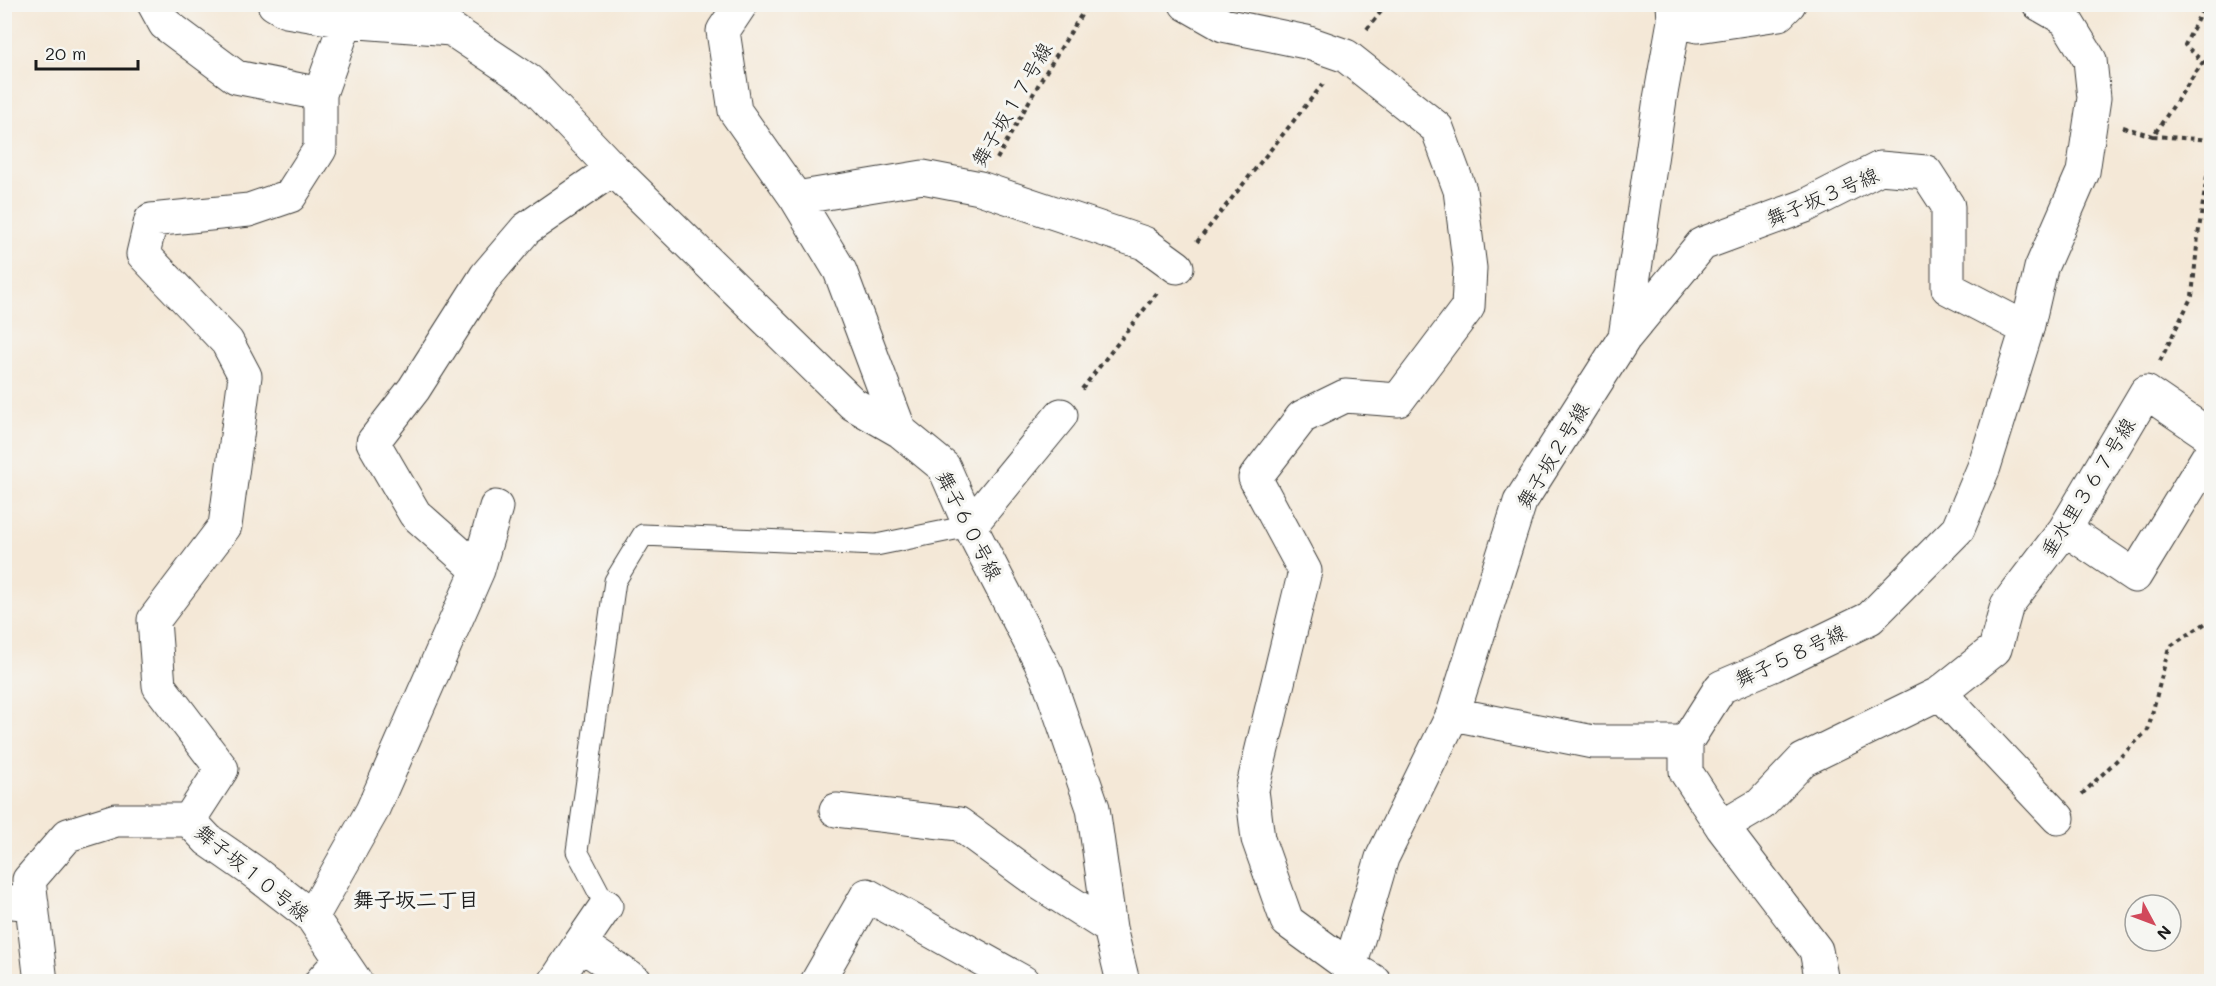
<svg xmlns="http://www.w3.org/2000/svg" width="2216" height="986" font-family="Mali,'Klee One',sans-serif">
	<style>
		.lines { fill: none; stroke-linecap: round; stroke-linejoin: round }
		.lane-casing { stroke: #3c3b38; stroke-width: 23 }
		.street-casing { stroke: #3c3b38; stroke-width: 35 }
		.path { stroke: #3c3b38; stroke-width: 4; stroke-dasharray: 4.5 4.5; stroke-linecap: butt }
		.lane { stroke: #fff; stroke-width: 21 }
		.street { stroke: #fff; stroke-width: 33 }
		.labels { text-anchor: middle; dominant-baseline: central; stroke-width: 6; stroke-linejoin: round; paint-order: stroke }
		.street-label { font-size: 20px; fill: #1c1c1c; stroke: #f6f6f2 }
		.neighbourhood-label { font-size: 21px; font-weight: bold; fill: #1c1c1c; stroke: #f6f6f2 }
	</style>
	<rect width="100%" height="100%" fill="#f6f6f2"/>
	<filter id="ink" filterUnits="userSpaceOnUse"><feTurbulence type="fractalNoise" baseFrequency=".0167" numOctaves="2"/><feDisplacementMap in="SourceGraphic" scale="12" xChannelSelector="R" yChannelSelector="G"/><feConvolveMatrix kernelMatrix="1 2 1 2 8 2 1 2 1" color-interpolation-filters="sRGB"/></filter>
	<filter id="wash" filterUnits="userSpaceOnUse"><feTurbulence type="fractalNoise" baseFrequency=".008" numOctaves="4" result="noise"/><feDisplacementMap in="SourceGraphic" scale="24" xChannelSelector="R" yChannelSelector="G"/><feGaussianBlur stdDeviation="1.35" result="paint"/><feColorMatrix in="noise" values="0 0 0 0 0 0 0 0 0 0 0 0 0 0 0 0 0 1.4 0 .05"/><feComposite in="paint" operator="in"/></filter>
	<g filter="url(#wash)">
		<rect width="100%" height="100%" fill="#f4e8d7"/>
	</g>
	<g filter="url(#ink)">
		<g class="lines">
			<!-- lane casing -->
			<g class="lane-casing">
				<path id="lane" d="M 606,906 L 577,851 L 615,581 L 643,535 L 876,545 L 970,526"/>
			</g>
			<!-- street casing -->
			<g class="street-casing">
				<path id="street" d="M 154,4 L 165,24 L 236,77 L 320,94
					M 274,4 L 286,11 L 346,21 L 451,29 L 529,81 L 613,169 L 853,404 L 900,431
					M 741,4 L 723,31 L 735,111 L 796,198 L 840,271 L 900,431 L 944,467 L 970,526 L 1047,675 L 1093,808 L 1110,928 L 1123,982
					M 1186,4 L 1223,25 L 1306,42 L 1346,56 L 1437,128 L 1460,190 L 1470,268 L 1468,307 L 1398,400 L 1345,396 L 1302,417 L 1255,478 L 1305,571 L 1252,790 L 1258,839 L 1287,921 L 1350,967
					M 1674,21 L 1698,26 L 1779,14 L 1789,4
					M 796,198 L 923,177 L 980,188 L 1144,243 L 1177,267
					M 1626,336 L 1702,244 L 1805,206 L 1880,168 L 1926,172 L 1948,206 L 1948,288 L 2027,329
					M 970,526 L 1061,415
					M 2065,529 L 2135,576 L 2212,450
					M 478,570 L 415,514 L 373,442 L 414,389 L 486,276 L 526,229 L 613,169
					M 1940,693 L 2058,818
					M 1453,714 L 1593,742 L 1686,742
					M 836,810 L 959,824 L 1041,884 L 1110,928
					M 189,820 L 222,769 L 159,686 L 154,620 L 225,526 L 245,376 L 227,342 L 143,254 L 151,220 L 249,210 L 290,196 L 320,149 L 320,94 L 346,21
					M 1722,827 L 1761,804 L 1803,760 L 1940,693 L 1995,649 L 2007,605 L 2065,529 L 2146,392 L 2212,437
					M 4,901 L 32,904
					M 312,917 L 372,811 L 478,570 L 496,507
					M 580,944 L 606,906
					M 41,982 L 29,880 L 68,835 L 116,820 L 189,820 L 208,840 L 254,872 L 312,917 L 356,982
					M 321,982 L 340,961
					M 555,982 L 580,944 L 636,982
					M 817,982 L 867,895 L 1023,982
					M 1375,982 L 1350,967 L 1382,858 L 1453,714 L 1520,502 L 1625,337 L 1660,99 L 1674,21 L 1673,4
					M 1822,982 L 1816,950 L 1722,827 L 1686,772 L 1686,742 L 1721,687 L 1773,665 L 1870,618 L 1958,529 L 1984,467 L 2027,329 L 2041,268 L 2083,172 L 2094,98 L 2090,60 L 2065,19 L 2039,4"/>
			</g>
			<!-- path -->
			<path class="path" d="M 1367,29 L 1387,4
				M 2123,127 L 2153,136 L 2203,62 L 2185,45 L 2205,4
				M 2153,136 L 2212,140
				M 997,159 L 1041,80 L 1088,4
				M 1197,242 L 1323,84
				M 2160,361 L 2192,296 L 2198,236 L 2212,143
				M 1082,389 L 1157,293
				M 2082,794 L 2148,730 L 2169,647 L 2212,619"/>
			<!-- lane -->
			<use href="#lane" class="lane"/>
			<!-- street -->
			<use href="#street" class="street"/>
		</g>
	</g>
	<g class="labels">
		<!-- street labels -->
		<g class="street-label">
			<text transform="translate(1011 104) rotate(-60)">舞子坂１７号線</text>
			<text transform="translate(1822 196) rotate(-23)">舞子坂３号線</text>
			<text transform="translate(1552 455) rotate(-59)">舞子坂２号線</text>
			<text transform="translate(2087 487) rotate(-58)">垂水里３６７号線</text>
			<text transform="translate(970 525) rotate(63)">舞子６０号線</text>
			<text transform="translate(1790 655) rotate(-25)">舞子５８号線</text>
			<text transform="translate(253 872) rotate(39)">舞子坂１０号線</text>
		</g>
		<!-- neighbourhood labels -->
		<g class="neighbourhood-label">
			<text x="416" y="898">舞子坂二丁目</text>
		</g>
	</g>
	<!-- margin -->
	<rect width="2216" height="986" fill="none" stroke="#f6f6f2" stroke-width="24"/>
	<!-- north arrow -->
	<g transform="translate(2153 923) rotate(131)"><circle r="28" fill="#f6f6f2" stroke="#9f9f9c" stroke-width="1.5"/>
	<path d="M0-4.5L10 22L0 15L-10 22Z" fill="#d1495b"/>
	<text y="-9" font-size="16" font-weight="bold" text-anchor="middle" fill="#1c1c1c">N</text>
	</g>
	<!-- scale -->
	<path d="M36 60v9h102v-9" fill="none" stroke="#1c1c1c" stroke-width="3"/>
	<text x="45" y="60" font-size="18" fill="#1c1c1c" stroke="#f6f6f2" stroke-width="4.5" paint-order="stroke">20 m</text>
</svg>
